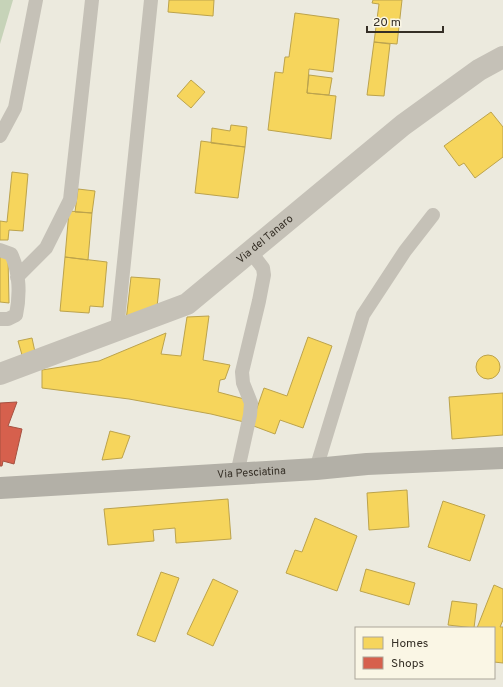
<svg xmlns="http://www.w3.org/2000/svg" width="503" height="687" font-family="Overpass,sans-serif">
	<style>
		.green { fill: #c6d3b8 }
		.homes { fill: #f6d55c; stroke: #bca34c }
		.shops { fill: #d6604d; stroke: #a65141 }
		.lines { fill: none; stroke-linecap: round; stroke-linejoin: round }
		.service { stroke: #c5c1b7; stroke-width: 14 }
		.minor { stroke: #c5c1b7; stroke-width: 22 }
		.primary { stroke: #b3b0a7; stroke-width: 22 }
		.labels { text-anchor: middle; dominant-baseline: central; stroke-width: 4; stroke-linejoin: round; paint-order: stroke }
		.street-label { font-size: 11px; fill: #352f26; stroke: #faf6e5 }
	</style>
	<rect width="100%" height="100%" fill="#eceade"/>
	<!-- green -->
	<path class="green" d="M 0,0 L 13,0 L 0,44 Z"/>
	<!-- homes -->
	<path class="homes" d="M 169,0 L 214,0 L 213,16 L 168,12 Z
		M 373,0 L 402,0 L 397,44 L 374,42 L 379,4 L 372,3 Z
		M 295,13 L 339,19 L 333,72 L 309,69 L 307,93 L 336,96 L 331,139 L 268,130 L 275,72 L 283,73 L 285,57 L 289,57 Z
		M 374,42 L 390,44 L 384,96 L 367,95 Z
		M 309,75 L 332,78 L 329,95 L 307,93 Z
		M 191,80 L 205,92 L 191,108 L 177,96 Z
		M 491,112 L 503,127 L 503,157 L 475,178 L 464,163 L 459,166 L 444,146 Z
		M 231,125 L 247,127 L 245,147 L 211,143 L 212,128 L 230,131 Z
		M 201,141 L 245,147 L 238,198 L 195,193 Z
		M 12,172 L 28,174 L 23,231 L 9,230 L 8,240 L 0,240 L 0,221 L 7,222 Z
		M 78,189 L 95,191 L 92,213 L 75,212 Z
		M 69,211 L 92,213 L 88,260 L 65,257 Z
		M 0,257 L 8,257 L 9,303 L 0,302 Z
		M 65,257 L 107,262 L 103,307 L 90,306 L 89,313 L 60,311 Z
		M 131,277 L 160,279 L 157,307 L 126,321 Z
		M 209,316 L 203,360 L 230,365 L 225,379 L 220,380 L 218,392 L 248,400 L 244,422 L 211,414 L 129,399 L 42,388 L 42,370 L 99,361 L 166,333 L 161,354 L 181,356 L 187,317 Z
		M 308,337 L 332,346 L 303,428 L 280,420 L 275,434 L 251,425 L 264,388 L 287,396 Z
		M 32,338 L 35,352 L 22,355 L 18,341 Z
		M476 367a12 12 0 1 1 24 0a12 12 0 1 1-24 0Z
		M 503,393 L 503,435 L 452,439 L 449,397 Z
		M 110,431 L 130,436 L 122,458 L 102,460 Z
		M 407,490 L 409,527 L 369,530 L 367,493 Z
		M 228,499 L 231,539 L 176,543 L 175,528 L 153,530 L 154,541 L 108,545 L 104,509 Z
		M 443,501 L 485,515 L 470,561 L 428,547 Z
		M 315,518 L 357,536 L 337,591 L 286,573 L 295,550 L 302,552 Z
		M 366,569 L 415,583 L 409,605 L 360,591 Z
		M 161,572 L 179,578 L 155,642 L 137,635 Z
		M 213,579 L 238,591 L 213,646 L 187,634 Z
		M 494,585 L 503,589 L 503,620 L 500,627 L 503,627 L 503,663 L 494,662 L 494,628 L 477,628 Z
		M 452,601 L 477,604 L 474,628 L 448,625 Z"/>
	<!-- shops -->
	<path class="shops" d="M 17,402 L 8,426 L 22,429 L 14,464 L 3,461 L 2,466 L 0,466 L 0,403 Z"/>
	<g class="lines">
		<!-- service -->
		<path class="service" d="M 0,136 L 15,108 L 36,0
			M 0,250 L 11,254 C 20,272 20,296 16,315 L 8,319 L 0,319
			M 17,277 L 46,248 L 70,200 L 92,0
			M 117,330 L 151,0
			M 316,469 L 363,315 L 405,251 L 433,215
			M 237,474 L 250,415 L 251,403 L 243,383 L 242,372 L 259,301 L 264,275 L 263,268 L 250,251"/>
		<!-- minor -->
		<path class="minor" id="s1" d="M 0,374 L 187,304 L 403,125 L 479,70 L 503,57"/>
		<!-- primary -->
		<path class="primary" id="s2" d="M 0,488 L 316,469 L 367,464 L 503,458"/>
	</g>
	<g class="labels">
		<!-- street labels -->
		<g class="street-label">
			<text stroke="none"><textPath href="#s1" startOffset="301">Via del Tanaro</textPath></text>
			<text stroke="none"><textPath href="#s2" startOffset="252">Via Pesciatina</textPath></text>
		</g>
	</g>
	<!-- legend -->
	<rect x="355" y="627" width="140" height="52" fill="#faf6e5" stroke="#aba699"/>
	<rect x="363" y="637" width="20" height="12" fill="#f6d55c" stroke="#aba699"/>
	<text x="391" y="647" font-size="12" fill="#352f26">Homes</text>
	<rect x="363" y="657" width="20" height="12" fill="#d6604d" stroke="#aba699"/>
	<text x="391" y="667" font-size="12" fill="#352f26">Shops</text>
	<!-- scale -->
	<path d="M367 26v6h76v-6" fill="none" stroke="#352f26" stroke-width="2"/>
	<text x="373" y="26" font-size="12" fill="#352f26" stroke="#faf6e5" stroke-width="3" paint-order="stroke">20 m</text>
</svg>
